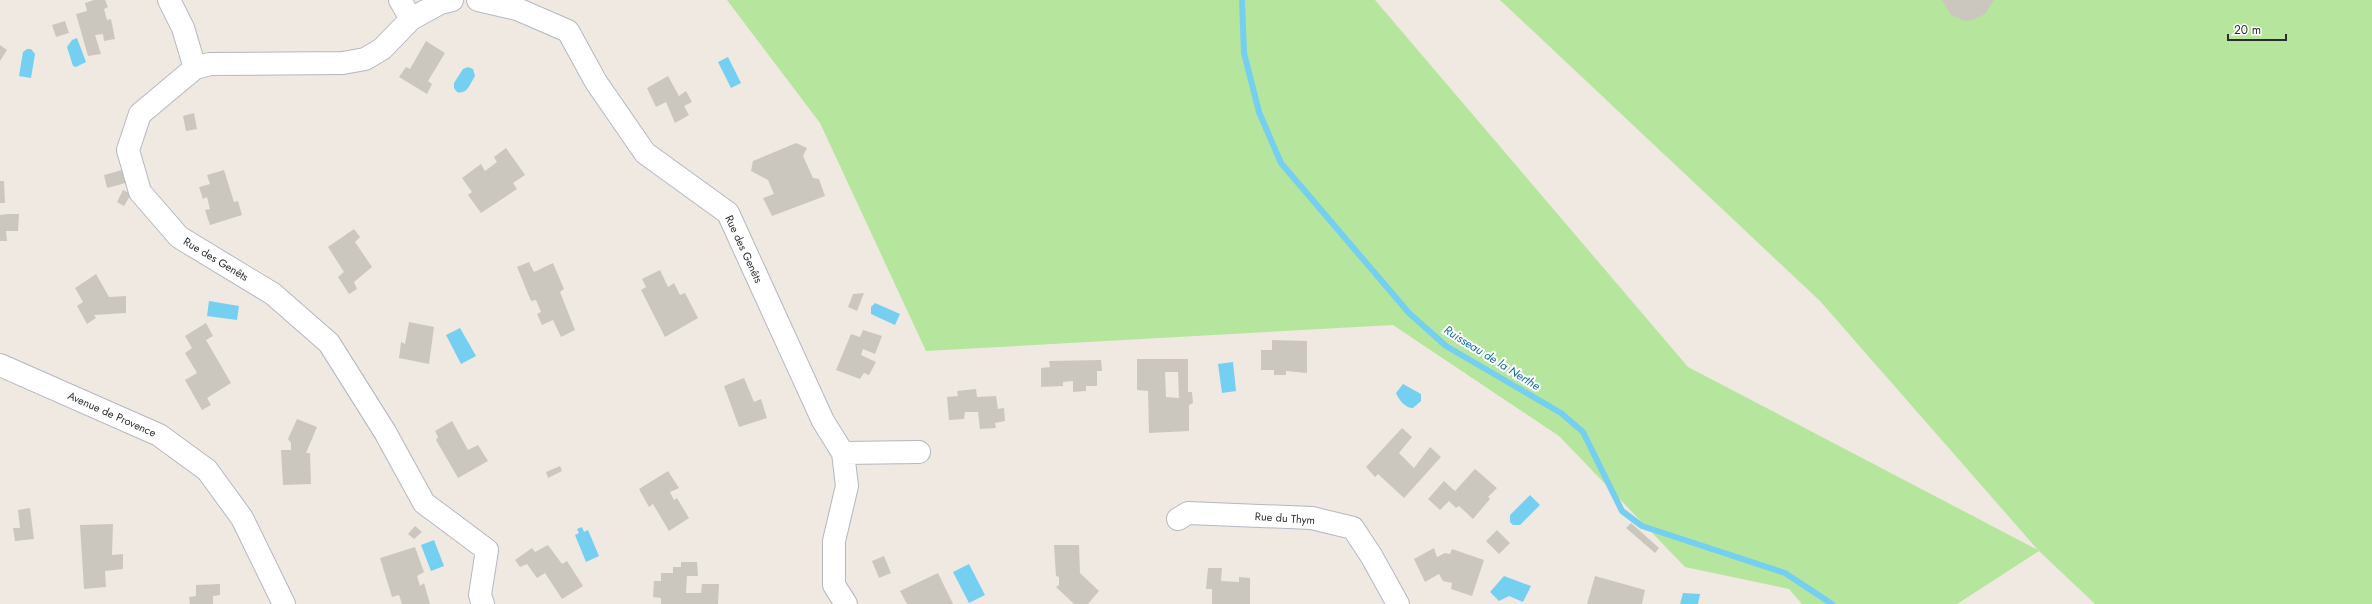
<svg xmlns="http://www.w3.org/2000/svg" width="2372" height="604" font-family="Jost,sans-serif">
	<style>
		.green { fill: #b6e59e }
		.water { fill: #75cff0 }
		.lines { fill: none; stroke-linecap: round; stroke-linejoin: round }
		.stream { stroke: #75cff0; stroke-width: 6 }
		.building { fill: #cbc7bf; fill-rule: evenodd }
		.minor-casing { stroke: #b4b7c1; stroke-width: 24 }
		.minor { stroke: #fff; stroke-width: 22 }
		.labels { text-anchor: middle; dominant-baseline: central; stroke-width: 4; stroke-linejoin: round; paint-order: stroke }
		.street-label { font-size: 11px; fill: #2e2e2e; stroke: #fff }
		.water-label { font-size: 12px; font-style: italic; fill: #0d6fa3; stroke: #fff }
	</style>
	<rect width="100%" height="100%" fill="#efe9e1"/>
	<!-- green -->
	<path class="green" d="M 727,0 L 1375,0 L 1688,367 L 2038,550 L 1820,301 L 1500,0 L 2372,0 L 2372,604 L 2095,604 L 2039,551 L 1957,604 L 1802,604 L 1789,589 L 1685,567 L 1559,436 L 1393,325 L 926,351 L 820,123 Z"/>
	<!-- water -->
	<path class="water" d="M 77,38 L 86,62 L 76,67 L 73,66 L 67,47 L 72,40 Z
		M 27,49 L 31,49 L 35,54 L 31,78 L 19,76 L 23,52 Z
		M 728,57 L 741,83 L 731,88 L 718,62 Z
		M 468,67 L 473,69 L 475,76 C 470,84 467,95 457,92 L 454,88 L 454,83 L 463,69 Z
		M 209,301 L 239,306 L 237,320 L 207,316 Z
		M 875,303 L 900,314 L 895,325 L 871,314 L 871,307 Z
		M 460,328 L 476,356 L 461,364 L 446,335 Z
		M 1233,362 L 1236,391 L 1222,393 L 1218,364 Z
		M 1403,384 L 1421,394 L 1421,401 L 1413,408 C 1405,408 1399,400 1396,393 Z
		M 1530,495 L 1540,505 L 1520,525 L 1513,525 L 1510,522 L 1510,515 Z
		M 582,527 L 584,532 L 588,530 L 599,556 L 586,562 L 575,535 L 579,533 L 577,529 Z
		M 434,540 L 444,566 L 431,571 L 421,545 Z
		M 969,564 L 985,595 L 969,603 L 953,572 Z
		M 1504,576 L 1531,586 L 1523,602 L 1509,596 L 1499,601 L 1490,592 Z
		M 1683,593 L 1700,594 L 1698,604 L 1680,604 Z"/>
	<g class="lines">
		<!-- stream -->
		<path class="stream" d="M 1242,0 L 1244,53 L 1259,112 L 1281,163 L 1409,313 L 1446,346 L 1561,413 L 1583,432 L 1622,511 L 1642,526 L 1785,573 L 1832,604"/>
	</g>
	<!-- building -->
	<path class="building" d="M 94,0 L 105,0 L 108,7 L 104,9 L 107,20 L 111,19 L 115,39 L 104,41 L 103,34 L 95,35 L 101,54 L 88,56 L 76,14 L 87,11 L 85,3 Z
		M 1942,0 L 1994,0 L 1985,14 L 1973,20 L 1965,21 L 1951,15 Z
		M 65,21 L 69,33 L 56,37 L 52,25 Z
		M 426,41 L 445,53 L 428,81 L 432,84 L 427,94 L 399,77 L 406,67 L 410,69 Z
		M 0,45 L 7,50 L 0,61 Z
		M 668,76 L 679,96 L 686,91 L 692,102 L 684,106 L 689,115 L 675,123 L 666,102 L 656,107 L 647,88 Z
		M 194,113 L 197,129 L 186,131 L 183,116 Z
		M 796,143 L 807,148 L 803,156 L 813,178 L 819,179 L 825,196 L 772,216 L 763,198 L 774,194 L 768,180 L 751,171 L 753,161 Z
		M 506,148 L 525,175 L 513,183 L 517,189 L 481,213 L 468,195 L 472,192 L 462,178 L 481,164 L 485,171 L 497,162 L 494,157 Z
		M 129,168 L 133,181 L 107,188 L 104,175 Z
		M 224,170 L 234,202 L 238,201 L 242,215 L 210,225 L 205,210 L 210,209 L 207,197 L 203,199 L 199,187 L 210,184 L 207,175 Z
		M 0,181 L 4,181 L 5,203 L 0,203 Z
		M 123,190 L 131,194 L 124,206 L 117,202 Z
		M 8,214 L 19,214 L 18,231 L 6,231 L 7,241 L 0,241 L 0,215 Z
		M 354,229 L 360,237 L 355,242 L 372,267 L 354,282 L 357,289 L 349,294 L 338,277 L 344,272 L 328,247 Z
		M 529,262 L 534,272 L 553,263 L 564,289 L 560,292 L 575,330 L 561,337 L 553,320 L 542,325 L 537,314 L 541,312 L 536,300 L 531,301 L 517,267 Z
		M 660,270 L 668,287 L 674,283 L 680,295 L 685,293 L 698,318 L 665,337 L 641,290 L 646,287 L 642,279 Z
		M 96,274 L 109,297 L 126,296 L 126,313 L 94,315 L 96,318 L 87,324 L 77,306 L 83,302 L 75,288 Z
		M 864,293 L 857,311 L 848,307 L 853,294 Z
		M 409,322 L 434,327 L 429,364 L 399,358 L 401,342 L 405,344 Z
		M 206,323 L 213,336 L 206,340 L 231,383 L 207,398 L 211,405 L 202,410 L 185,380 L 197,373 L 185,353 L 192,348 L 185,336 Z
		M 863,330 L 882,336 L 875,354 L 863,349 L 861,355 L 876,362 L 869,375 L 864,373 L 860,379 L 836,370 L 851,334 L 860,337 Z
		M 1272,340 L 1307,341 L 1307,373 L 1286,371 L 1286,375 L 1274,375 L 1274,370 L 1261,370 L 1261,350 L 1272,350 Z
		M 1137,359 L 1188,359 L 1188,392 L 1192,392 L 1193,403 L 1189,405 L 1189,431 L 1149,433 L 1148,391 L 1137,390 ZM 1165,372 L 1178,372 L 1179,398 L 1166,397 Z
		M 1101,360 L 1102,371 L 1097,371 L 1097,386 L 1086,386 L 1086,391 L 1073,392 L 1073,381 L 1063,382 L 1063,386 L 1041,387 L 1041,368 L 1050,367 L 1049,361 Z
		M 744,378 L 754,402 L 761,399 L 767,418 L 739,427 L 724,386 Z
		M 976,389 L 977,397 L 996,396 L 998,409 L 1004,408 L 1005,421 L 995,423 L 996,428 L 980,429 L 978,412 L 965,412 L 964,419 L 949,420 L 947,397 L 958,396 L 957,391 Z
		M 297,419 L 317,427 L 306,453 L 310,453 L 311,484 L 283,485 L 281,450 L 291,450 L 291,443 L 288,439 Z
		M 452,421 L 468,450 L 478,445 L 488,461 L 458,478 L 436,440 L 438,437 L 435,431 Z
		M 1402,428 L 1412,437 L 1399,453 L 1414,468 L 1430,447 L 1441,457 L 1404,498 L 1378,474 L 1375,477 L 1366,467 Z
		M 560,466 L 562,471 L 548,478 L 546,472 Z
		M 1475,469 L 1497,488 L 1488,497 L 1490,499 L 1473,519 L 1459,506 L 1456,508 L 1449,501 L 1440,510 L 1428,499 L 1444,481 L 1455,491 Z
		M 668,471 L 679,488 L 670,492 L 674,500 L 677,498 L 689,518 L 669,531 L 653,504 L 649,507 L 639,489 Z
		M 30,508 L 34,539 L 15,541 L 13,528 L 20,528 L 18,510 Z
		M 1631,523 L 1659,548 L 1655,553 L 1626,528 Z
		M 113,524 L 112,555 L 123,554 L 123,569 L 105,571 L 106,587 L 84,589 L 80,525 Z
		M 415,526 L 422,532 L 414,539 L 408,534 Z
		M 1497,530 L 1510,543 L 1499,554 L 1486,541 Z
		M 548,545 L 562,564 L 567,561 L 583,586 L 562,599 L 545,573 L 537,578 L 527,564 L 520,567 L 515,560 L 532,548 L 535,552 Z
		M 1054,545 L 1079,545 L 1080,573 L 1099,591 L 1088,604 L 1074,604 L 1056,587 L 1059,585 L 1059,577 L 1056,576 Z
		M 415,547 L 424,572 L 417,576 L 420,586 L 424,583 L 430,604 L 402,604 L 399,595 L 392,597 L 380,558 Z
		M 1434,548 L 1437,557 L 1445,553 L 1450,554 L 1452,549 L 1484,560 L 1472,596 L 1451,589 L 1452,583 L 1443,581 L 1439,574 L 1425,582 L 1414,559 Z
		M 884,556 L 891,573 L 879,578 L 872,561 Z
		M 681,562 L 697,562 L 698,576 L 687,576 L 686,593 L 701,593 L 702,584 L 719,584 L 718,604 L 661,604 L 661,598 L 653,597 L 654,581 L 661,581 L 661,573 L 673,573 L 673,567 L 681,567 Z
		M 1208,568 L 1222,568 L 1221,581 L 1239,582 L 1239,577 L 1250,578 L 1250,604 L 1212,604 L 1212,589 L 1206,589 Z
		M 938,573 L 953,604 L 907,604 L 900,591 Z
		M 1595,576 L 1645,590 L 1642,604 L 1587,604 Z
		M 220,584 L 220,595 L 213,596 L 213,604 L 190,604 L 189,597 L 196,596 L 196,585 Z"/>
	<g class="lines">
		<!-- minor casing -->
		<g class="minor-casing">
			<path id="minor" d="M 169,0 L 183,28 L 195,68
				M 400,0 L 411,19
				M 452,0 L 440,3 L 411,19 L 382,49 L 365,59 L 343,63 L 210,64 L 195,68 L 140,114 L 128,150 L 140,192 L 179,237 L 273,294 L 329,343 L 385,432 L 424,503 L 487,550 L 480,595 L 483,604
				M 478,0 L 517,9 L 568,31 L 596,82 L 645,153 L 728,213 L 823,421 L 843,453 L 847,486 L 834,541 L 834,585 L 846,604
				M 0,365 L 159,435 L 207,470 L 242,518 L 284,604
				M 843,453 L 919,452
				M 1178,519 L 1188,513 L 1312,518 L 1353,528 L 1372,557 L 1398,604"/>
		</g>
		<!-- minor -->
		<use href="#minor" class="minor"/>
	</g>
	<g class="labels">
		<!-- street labels -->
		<g class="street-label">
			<text transform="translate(744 249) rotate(65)">Rue des Genêts</text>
			<text transform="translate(216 259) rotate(31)">Rue des Genêts</text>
			<text transform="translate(112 414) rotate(24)">Avenue de Provence</text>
			<text transform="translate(1285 518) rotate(4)">Rue du Thym</text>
		</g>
		<!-- water labels -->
		<g class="water-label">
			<text transform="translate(1492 358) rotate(32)">Ruisseau de la Nerthe</text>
		</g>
	</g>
	<!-- scale -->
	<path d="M2228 34v6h58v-6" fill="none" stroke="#2e2e2e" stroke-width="2"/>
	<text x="2234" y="34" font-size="12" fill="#2e2e2e" stroke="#ffffff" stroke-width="3" paint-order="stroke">20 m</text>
</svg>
